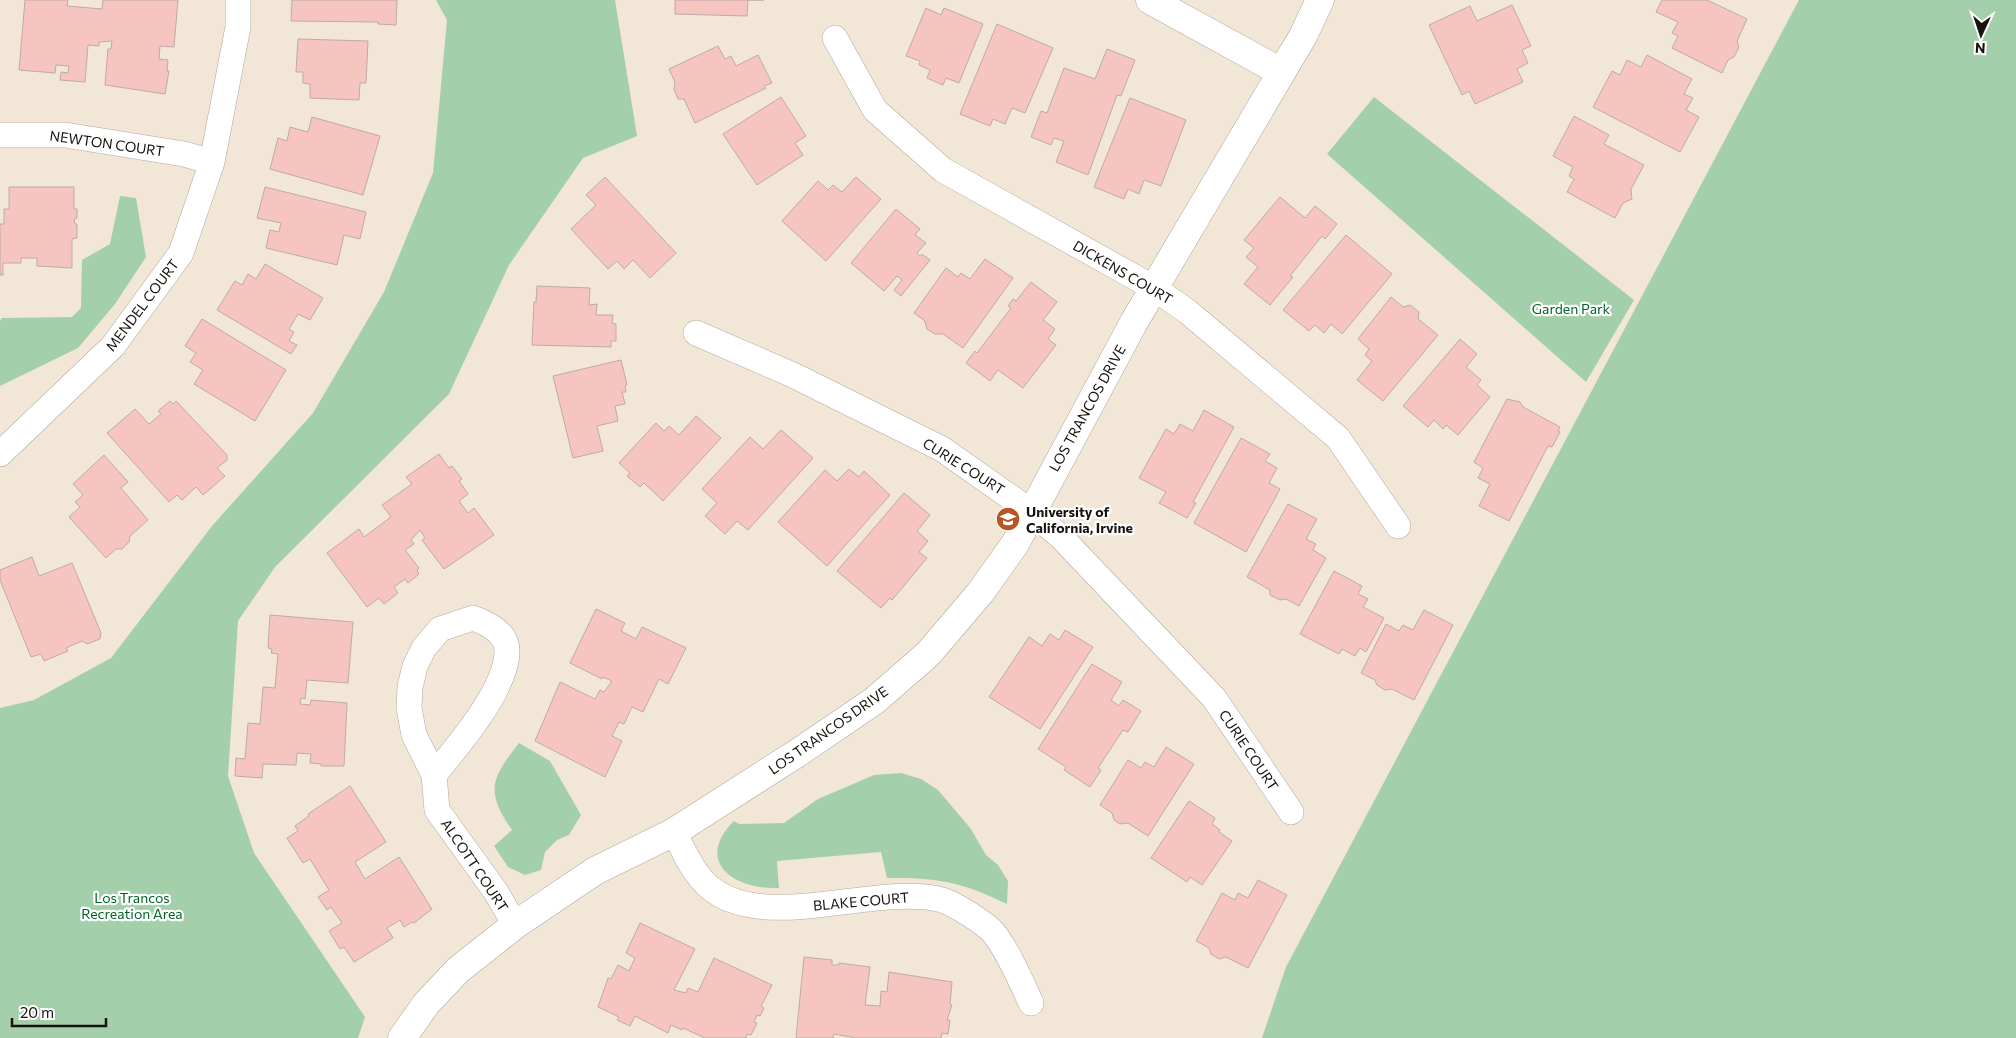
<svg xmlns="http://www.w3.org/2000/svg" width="2016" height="1038" font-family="Commissioner,sans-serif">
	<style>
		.green { fill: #a4cfab }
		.building { fill: #f6c5c0; stroke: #beaaa8 }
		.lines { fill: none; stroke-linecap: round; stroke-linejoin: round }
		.minor-casing { stroke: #b3a89a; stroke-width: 26 }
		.tertiary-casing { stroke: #b3a89a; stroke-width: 29 }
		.minor { stroke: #fff; stroke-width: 25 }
		.tertiary { stroke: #fff; stroke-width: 28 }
		.labels { text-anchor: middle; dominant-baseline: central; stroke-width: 4.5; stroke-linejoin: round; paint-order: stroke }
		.street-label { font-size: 14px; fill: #16120d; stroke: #fff }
		.park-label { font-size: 14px; fill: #00652a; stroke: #fff }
		.poi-label { font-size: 14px; font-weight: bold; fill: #16120d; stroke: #fff; text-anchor: start }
	</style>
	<rect width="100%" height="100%" fill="#f2e6d7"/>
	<!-- green -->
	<path class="green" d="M 436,0 L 615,0 L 637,136 L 583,158 L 509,265 L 449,394 L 275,567 L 238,621 L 228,776 L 254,853 L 365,1017 L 358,1038 L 0,1038 L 0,708 L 34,700 L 111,658 L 212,526 L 313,413 L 384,292 L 433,173 L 447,20 Z
		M 1799,0 L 2016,0 L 2016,1038 L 1262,1038 L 1286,967 Z
		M 1374,97 L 1634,300 L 1586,382 L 1327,154 Z
		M 120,196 L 136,198 L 146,257 L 115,304 L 78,348 L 0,386 L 0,321 L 2,318 L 72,317 L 81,308 L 82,260 L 110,244 Z
		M 519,743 L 550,761 L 581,815 L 569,835 L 557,840 L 545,852 L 541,870 L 525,875 L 508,867 L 494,846 L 512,830 C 485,791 491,779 519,743 Z
		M 901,773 L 921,779 L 938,790 L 971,829 L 986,855 L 998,865 L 1008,881 L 1007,904 C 963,882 935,877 887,878 L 881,852 L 777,861 L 779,888 C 735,890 693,862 734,821 L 739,824 L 784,823 L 818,799 L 874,775 Z"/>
	<!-- building -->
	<path class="building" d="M 25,0 L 68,0 L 67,6 L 102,9 L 103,0 L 178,0 L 174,47 L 160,46 L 159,59 L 168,60 L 167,71 L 169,71 L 165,94 L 105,85 L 108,49 L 111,49 L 112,41 L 99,42 L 99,46 L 88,45 L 85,82 L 60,80 L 61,72 L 68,73 L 69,66 L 56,65 L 55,73 L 19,70 Z
		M 292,0 L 397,0 L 396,25 L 378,24 L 378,22 L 291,21 Z
		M 675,0 L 764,0 L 748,0 L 747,16 L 675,14 Z
		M 1662,0 L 1707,0 L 1747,19 L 1737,41 L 1739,47 L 1734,57 L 1728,60 L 1722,73 L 1672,48 L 1678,36 L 1672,33 L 1678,22 L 1656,12 Z
		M 1512,5 L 1531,46 L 1522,50 L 1528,63 L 1517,69 L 1523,82 L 1475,104 L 1469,91 L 1462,95 L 1429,25 L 1470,6 L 1477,21 Z
		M 926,8 L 941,15 L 944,8 L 983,24 L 959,83 L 946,78 L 943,85 L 927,78 L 930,70 L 919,65 L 920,61 L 906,56 Z
		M 997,24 L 1053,48 L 1025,113 L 1012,108 L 1005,124 L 993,119 L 990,126 L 960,114 Z
		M 298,39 L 368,41 L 366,83 L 360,83 L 359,100 L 310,98 L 310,84 L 303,83 L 303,72 L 296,72 Z
		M 718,46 L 725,59 L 731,56 L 736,66 L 758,55 L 772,83 L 764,86 L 766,88 L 695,123 L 684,99 L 678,99 L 674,89 L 675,82 L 669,69 Z
		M 1107,49 L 1135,60 L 1121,96 L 1117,95 L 1088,175 L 1056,162 L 1064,141 L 1054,138 L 1051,145 L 1031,137 L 1041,111 L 1047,113 L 1064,68 L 1095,79 Z
		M 1647,55 L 1692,79 L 1684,94 L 1693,98 L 1686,110 L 1699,117 L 1680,152 L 1593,107 L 1612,71 L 1620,75 L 1627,60 L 1641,67 Z
		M 781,97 L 806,136 L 795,143 L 803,155 L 757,185 L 723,134 Z
		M 1130,98 L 1186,120 L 1161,186 L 1144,180 L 1139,194 L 1128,189 L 1124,199 L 1094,187 Z
		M 1574,116 L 1609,135 L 1604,144 L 1644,165 L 1631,189 L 1632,199 L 1623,203 L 1615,218 L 1567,192 L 1574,179 L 1569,176 L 1573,167 L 1553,156 Z
		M 312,117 L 380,136 L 363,195 L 270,169 L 278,138 L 287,141 L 290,127 L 308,132 Z
		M 605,177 L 676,253 L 650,278 L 633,260 L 624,269 L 617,261 L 608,269 L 571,229 L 596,205 L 586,195 Z
		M 856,177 L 881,199 L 826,261 L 782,221 L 818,181 L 828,190 L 833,185 L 842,192 Z
		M 9,187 L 74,187 L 74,209 L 77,209 L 77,218 L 74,219 L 75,224 L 77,224 L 77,238 L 72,239 L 72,268 L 37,266 L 37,258 L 21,258 L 21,263 L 3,263 L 3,275 L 0,275 L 0,224 L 4,224 L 4,209 L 9,209 Z
		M 265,187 L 366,212 L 360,239 L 344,235 L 337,265 L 266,248 L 270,230 L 279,232 L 281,223 L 257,218 Z
		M 1280,197 L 1305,218 L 1315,206 L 1337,224 L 1325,239 L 1322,236 L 1290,276 L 1293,277 L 1270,305 L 1244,284 L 1258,267 L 1246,257 L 1254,248 L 1244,240 Z
		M 896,209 L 920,229 L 915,235 L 926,243 L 917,253 L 920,256 L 922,254 L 930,260 L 901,296 L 894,290 L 902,280 L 897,276 L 884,291 L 851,263 Z
		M 1346,235 L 1392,274 L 1342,334 L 1331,324 L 1324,333 L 1315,325 L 1309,331 L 1283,310 Z
		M 985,259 L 1013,278 L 963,348 L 943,334 L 935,334 L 927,329 L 925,321 L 914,313 L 946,268 L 958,277 L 961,273 L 970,279 Z
		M 265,264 L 323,298 L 310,320 L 298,314 L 289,329 L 294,332 L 289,341 L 297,345 L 291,354 L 217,310 L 235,281 L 242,285 L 248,274 L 256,279 Z
		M 1031,282 L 1057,302 L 1043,320 L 1055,329 L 1048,339 L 1056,345 L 1023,388 L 998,370 L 990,381 L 966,363 L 975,351 L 977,353 L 1011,308 L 1008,306 L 1013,299 L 1016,301 Z
		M 537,286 L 590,288 L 589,305 L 597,304 L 596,315 L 613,315 L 612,323 L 616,324 L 616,341 L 611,341 L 611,347 L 532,345 L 534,302 L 536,302 Z
		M 1391,297 L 1403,307 L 1410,305 L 1419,312 L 1418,319 L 1438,335 L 1383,401 L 1357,380 L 1372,361 L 1365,355 L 1369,349 L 1358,339 Z
		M 202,319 L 286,370 L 255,421 L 194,384 L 203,370 L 190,362 L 196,353 L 185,346 Z
		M 1460,339 L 1477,354 L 1466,367 L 1481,380 L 1477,385 L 1490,397 L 1458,435 L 1446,425 L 1443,429 L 1434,420 L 1428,427 L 1403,406 Z
		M 621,360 L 627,385 L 625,386 L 626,392 L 622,392 L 625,404 L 615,406 L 618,421 L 597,426 L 603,451 L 573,458 L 553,376 Z
		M 1507,399 L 1520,402 L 1523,407 L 1560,427 L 1558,431 L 1560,432 L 1552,447 L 1548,446 L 1509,521 L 1479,506 L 1490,484 L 1478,478 L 1483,468 L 1474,462 Z
		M 170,401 L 173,404 L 176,401 L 227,455 L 227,460 L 217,468 L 225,476 L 203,495 L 196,487 L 182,500 L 177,495 L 169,502 L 107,433 L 135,409 L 149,424 L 161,414 L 158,411 Z
		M 1204,410 L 1234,427 L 1193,502 L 1196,503 L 1187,518 L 1159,503 L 1166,492 L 1139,478 L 1166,429 L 1174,434 L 1180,424 L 1193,431 Z
		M 696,416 L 721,438 L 663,501 L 644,483 L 640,487 L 627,476 L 630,473 L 619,463 L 656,423 L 664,431 L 669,426 L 679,435 Z
		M 781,430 L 813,458 L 748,530 L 737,521 L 725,534 L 705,516 L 717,503 L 702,489 L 750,437 L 763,449 Z
		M 1241,438 L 1270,454 L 1265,461 L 1277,468 L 1269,483 L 1280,489 L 1246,552 L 1194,523 Z
		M 439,454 L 449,468 L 452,466 L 462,479 L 459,481 L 468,494 L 459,501 L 468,513 L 474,508 L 494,535 L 444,569 L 422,540 L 425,538 L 420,530 L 411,540 L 414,544 L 405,550 L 419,568 L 417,570 L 419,574 L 408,583 L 405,579 L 394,587 L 398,593 L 384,604 L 379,598 L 367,607 L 327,553 L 359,529 L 364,537 L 391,517 L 382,505 L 412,484 L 406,477 Z
		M 104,455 L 128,482 L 121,488 L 148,520 L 130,536 L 129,542 L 122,549 L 116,549 L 106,558 L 69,517 L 80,507 L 75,502 L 83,495 L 73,484 Z
		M 849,469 L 859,477 L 864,471 L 890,495 L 827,566 L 778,522 L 825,470 L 837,481 Z
		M 904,493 L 930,515 L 917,531 L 928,541 L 919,552 L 927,558 L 892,600 L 890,598 L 881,608 L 837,571 Z
		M 1288,504 L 1317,519 L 1306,539 L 1316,544 L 1313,550 L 1326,558 L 1299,606 L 1286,599 L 1280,600 L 1270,595 L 1270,590 L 1247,577 Z
		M 32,557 L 39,576 L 72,563 L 101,633 L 100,639 L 87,644 L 82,641 L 66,648 L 68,651 L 44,661 L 41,654 L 31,657 L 0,580 L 0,570 Z
		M 1334,571 L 1362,586 L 1358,594 L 1368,599 L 1363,607 L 1384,618 L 1366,652 L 1360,648 L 1355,656 L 1342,649 L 1339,654 L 1300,634 Z
		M 596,609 L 625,623 L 621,631 L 636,639 L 642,627 L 686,648 L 668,684 L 659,679 L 643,712 L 632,707 L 624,724 L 619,722 L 612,736 L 622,741 L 605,777 L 535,741 L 560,682 L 595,699 L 600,690 L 604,692 L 612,681 L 603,677 L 602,679 L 570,663 Z
		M 1424,610 L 1453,625 L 1414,700 L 1392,689 L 1385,690 L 1377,685 L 1375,680 L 1361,673 L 1386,624 L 1399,631 L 1403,625 L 1413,630 Z
		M 270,615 L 353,622 L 348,683 L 307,680 L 305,699 L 301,698 L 300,704 L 310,705 L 311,700 L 347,703 L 344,766 L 321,766 L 321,764 L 310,763 L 311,754 L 297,753 L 296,765 L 263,764 L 262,778 L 235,776 L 236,758 L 245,759 L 248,723 L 260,724 L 263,687 L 275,688 L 278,654 L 271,653 L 272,649 L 268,648 Z
		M 1065,630 L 1093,647 L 1040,729 L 989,697 L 1029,637 L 1042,646 L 1050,634 L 1059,640 Z
		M 1092,664 L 1122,682 L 1111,700 L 1119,706 L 1123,700 L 1141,711 L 1128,732 L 1123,730 L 1098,768 L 1101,770 L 1090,787 L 1064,770 L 1066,767 L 1038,749 Z
		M 1166,747 L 1194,764 L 1148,836 L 1128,823 L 1120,824 L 1114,820 L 1112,813 L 1100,805 L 1128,760 L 1141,768 L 1145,762 L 1154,767 Z
		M 350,786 L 386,842 L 355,862 L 365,879 L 399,857 L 432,909 L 414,923 L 412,922 L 404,927 L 400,920 L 387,928 L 393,938 L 354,962 L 344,947 L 340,949 L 329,931 L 342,923 L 331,907 L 327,910 L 318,897 L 329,890 L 310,859 L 303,863 L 287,838 L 298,831 L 295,826 L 309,816 L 308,814 Z
		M 1189,801 L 1215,818 L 1212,824 L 1220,830 L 1219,832 L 1232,841 L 1202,885 L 1190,877 L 1187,882 L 1151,858 Z
		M 1258,880 L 1287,895 L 1248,968 L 1226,957 L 1219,959 L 1211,954 L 1209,948 L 1196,941 L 1222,893 L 1235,900 L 1238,893 L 1248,898 Z
		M 640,923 L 695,949 L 674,990 L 686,993 L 688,988 L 698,992 L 714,958 L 772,985 L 761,1006 L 764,1008 L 760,1016 L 757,1015 L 754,1022 L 757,1023 L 751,1035 L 747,1034 L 746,1038 L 705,1038 L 683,1028 L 682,1030 L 671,1025 L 668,1033 L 635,1016 L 630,1026 L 617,1020 L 619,1017 L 598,1007 L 608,978 L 611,979 L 618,965 L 629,971 L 635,958 L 626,953 Z
		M 804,957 L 832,960 L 832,965 L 839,965 L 839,963 L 870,967 L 865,1005 L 880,1006 L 881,991 L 887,992 L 889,972 L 952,982 L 950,1004 L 952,1005 L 947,1020 L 950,1020 L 948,1034 L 942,1033 L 941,1038 L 856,1038 L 834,1034 L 833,1038 L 796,1038 Z"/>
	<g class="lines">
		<!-- minor casing -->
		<g class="minor-casing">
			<path id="minor" d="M 835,38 L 875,110 L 943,170 L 1154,288 L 1188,312 L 1338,438 L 1398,526
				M 0,135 L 65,135 L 184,154 L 212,162
				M 696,333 L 793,375 L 942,449 L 1030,511 L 1061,537 L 1214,698 L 1291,812
				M 0,454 L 113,346 L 181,253 L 212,162 L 238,27 L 238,0
				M 434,775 C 458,746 507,689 507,651 C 507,633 487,623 473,618 L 440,629 L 424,648 L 415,666 L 410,687 L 409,708 L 414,735 L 434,775 L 437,810 L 496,892 L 515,925
				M 674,832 C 683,849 690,867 703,881 C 754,938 876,882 942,900 C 955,904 981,921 991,930 C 1006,946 1022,983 1031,1003"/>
		</g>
		<!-- tertiary casing -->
		<g class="tertiary-casing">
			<path id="tertiary" d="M 1150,0 L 1281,72
				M 402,1038 L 426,1004 L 458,970 L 515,925 L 595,871 L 674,832 L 796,754 L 874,701 L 928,654 L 980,593 L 1015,544 L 1134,322 L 1303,36 L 1320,0"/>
		</g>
		<!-- minor -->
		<use href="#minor" class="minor"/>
		<!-- tertiary -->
		<use href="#tertiary" class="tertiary"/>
	</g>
	<!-- icons -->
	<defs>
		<g id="university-disc" transform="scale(1.25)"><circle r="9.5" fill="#b95425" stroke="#fff"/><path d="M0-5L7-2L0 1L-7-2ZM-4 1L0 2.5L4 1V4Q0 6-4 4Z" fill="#fff"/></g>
	</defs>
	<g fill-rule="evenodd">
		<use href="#university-disc" x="1008" y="519"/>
	</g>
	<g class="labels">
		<!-- street labels -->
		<g class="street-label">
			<text transform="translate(107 143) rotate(8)">NEWTON COURT</text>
			<text transform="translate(1123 272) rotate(30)">DICKENS COURT</text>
			<text transform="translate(142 305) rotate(-53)">MENDEL COURT</text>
			<text transform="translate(1087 408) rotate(-61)">LOS TRANCOS DRIVE</text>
			<text transform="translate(964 466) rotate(32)">CURIE COURT</text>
			<text transform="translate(828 730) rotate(-35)">LOS TRANCOS DRIVE</text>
			<text transform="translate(1249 750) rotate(56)">CURIE COURT</text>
			<text transform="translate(475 865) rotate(56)">ALCOTT COURT</text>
			<text transform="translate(861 901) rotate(-5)">BLAKE COURT</text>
		</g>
		<!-- park labels -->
		<g class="park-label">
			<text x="1571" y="308">Garden Park</text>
			<text x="132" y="897">Los Trancos<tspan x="132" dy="16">Recreation Area</tspan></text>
		</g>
		<!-- poi labels -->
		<g class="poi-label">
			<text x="1026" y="511">University of<tspan x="1026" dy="16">California, Irvine</tspan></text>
		</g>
	</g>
	<!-- north arrow -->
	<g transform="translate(1981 35) rotate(183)" stroke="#ffffff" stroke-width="4" paint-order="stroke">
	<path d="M0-4L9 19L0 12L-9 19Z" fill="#16120d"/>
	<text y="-8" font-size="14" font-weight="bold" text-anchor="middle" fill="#16120d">N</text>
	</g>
	<!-- scale -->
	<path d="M12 1018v8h94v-8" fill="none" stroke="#16120d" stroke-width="2.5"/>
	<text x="20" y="1018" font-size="15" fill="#16120d" stroke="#ffffff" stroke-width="4" paint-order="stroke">20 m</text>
</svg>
